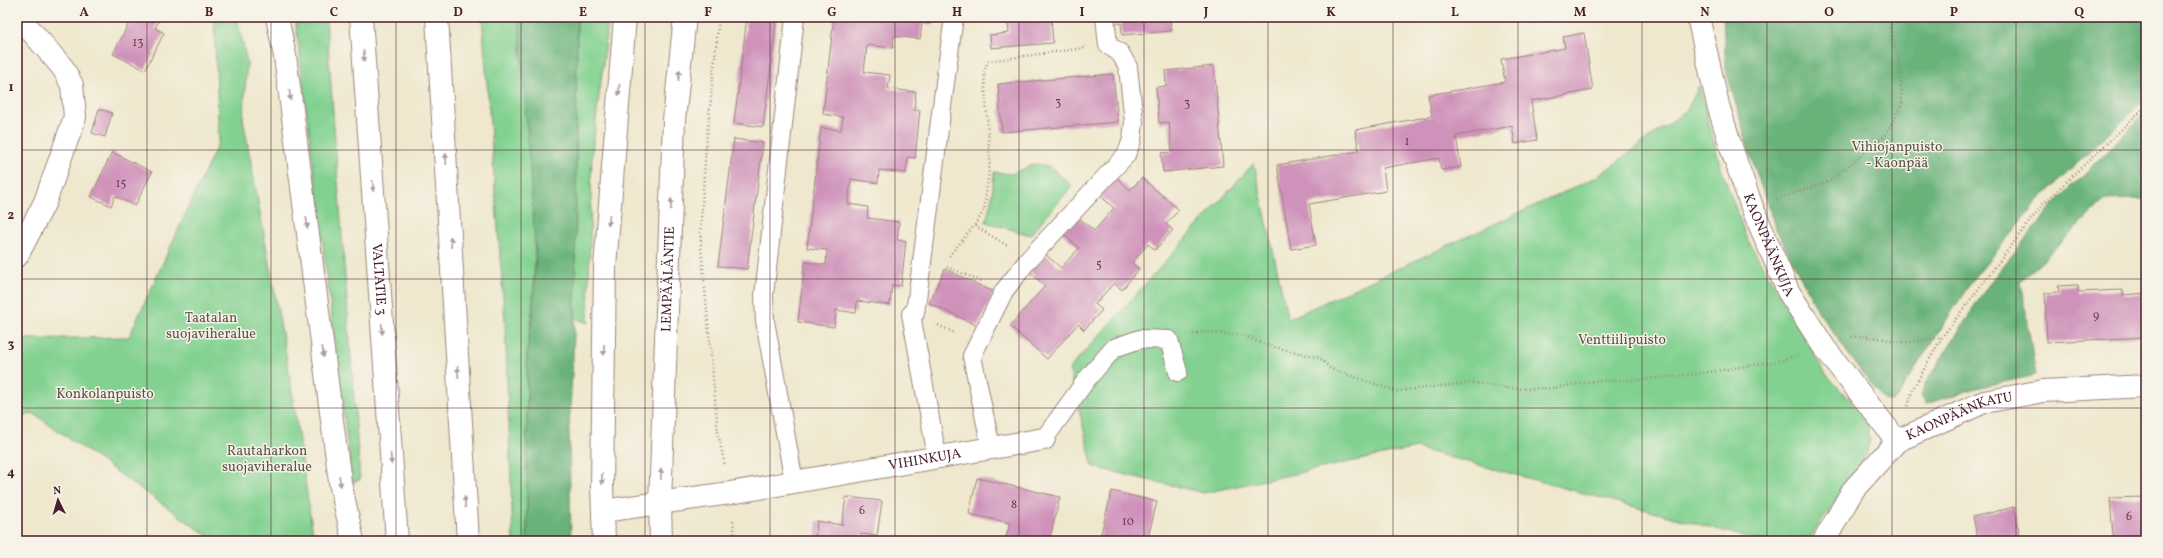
<svg xmlns="http://www.w3.org/2000/svg" width="2163" height="558" font-family="Vollkorn,serif">
	<style>
		.green { fill: #82d190; stroke: #66785e }
		.forest { fill: #69b37a; stroke: #5a6952 }
		.building { fill: #cf92ba }
		.lines { fill: none; stroke-linecap: round; stroke-linejoin: round }
		.service-casing { stroke: #9c847c; stroke-width: 20 }
		.minor-casing { stroke: #9c847c; stroke-width: 24 }
		.primary-casing { stroke: #9c847c; stroke-width: 24 }
		.motorway-casing { stroke: #9c847c; stroke-width: 24 }
		.path { stroke: #9c847c; stroke-width: 2.5; stroke-dasharray: 1 3; stroke-linecap: butt }
		.service { stroke: #fff; stroke-width: 18 }
		.minor { stroke: #fff; stroke-width: 22 }
		.primary { stroke: #fff; stroke-width: 22 }
		.motorway { stroke: #fff; stroke-width: 22 }
		.oneway { fill: #ae9aa0 }
		.grid { fill: none; stroke: #4a1f2b; stroke-width: 1; stroke-opacity: 0.55 }
		.labels { text-anchor: middle; dominant-baseline: central; stroke-width: 3; stroke-linejoin: round; paint-order: stroke }
		.number-label { font-size: 12px; fill: #6b3c4f }
		.park-label { font-size: 14px; fill: #5b5449; stroke: #f7f3e8 }
		.street-label { font-size: 14px; fill: #4a1f2b; stroke: #f7f3e8 }
		.neatline { fill: none; stroke: #4a1f2b; stroke-width: 1.5 }
		.grid-label { font-size: 13px; text-anchor: middle; font-weight: bold; fill: #4a1f2b }
	</style>
	<rect width="100%" height="100%" fill="#f7f3e8"/>
	<filter id="ink" filterUnits="userSpaceOnUse"><feTurbulence type="fractalNoise" baseFrequency=".025" numOctaves="2"/><feDisplacementMap in="SourceGraphic" scale="8" xChannelSelector="R" yChannelSelector="G"/><feConvolveMatrix kernelMatrix="1 2 1 2 8 2 1 2 1" color-interpolation-filters="sRGB"/></filter>
	<filter id="wash" filterUnits="userSpaceOnUse"><feTurbulence type="fractalNoise" baseFrequency=".012" numOctaves="4" result="noise"/><feDisplacementMap in="SourceGraphic" scale="16" xChannelSelector="R" yChannelSelector="G"/><feGaussianBlur stdDeviation="0.9" result="paint"/><feColorMatrix in="noise" values="0 0 0 0 0 0 0 0 0 0 0 0 0 0 0 0 0 1.4 0 .05"/><feComposite in="paint" operator="in"/></filter>
	<g filter="url(#wash)">
		<rect width="100%" height="100%" fill="#efe8ce"/>
		<!-- green -->
		<path class="green" d="M 214,17 L 237,17 L 247,63 L 243,119 L 288,366 L 314,541 L 215,541 L 33,413 L 17,420 L 17,339 L 129,337 L 219,141 Z
			M 295,17 L 326,17 L 360,480 L 352,482 Z
			M 482,17 L 519,17 L 521,41 C 528,143 544,249 527,350 L 527,541 L 513,541 L 505,322 Z
			M 577,17 L 609,17 L 592,152 L 588,323 L 575,318 Z
			M 1699,86 L 1721,168 L 1746,237 L 1825,373 L 1860,412 L 1867,425 L 1870,439 L 1866,455 L 1808,541 L 1761,541 L 1416,448 L 1204,493 L 1093,467 L 1069,369 L 1254,163 L 1288,319 L 1597,177 L 1687,110 Z
			M 1034,164 L 1051,167 L 1072,186 L 1030,235 L 986,222 L 992,196 L 994,172 L 1012,174 Z"/>
		<!-- forest -->
		<path class="forest" d="M 519,17 L 577,17 L 575,318 L 569,429 L 571,541 L 527,541 L 527,350 L 532,320 L 536,257 Z
			M 1723,17 L 2146,17 L 2146,98 L 2039,200 L 1971,282 L 1905,384 L 1898,398 L 1890,401 L 1884,399 L 1862,373 L 1818,311 L 1776,229 L 1752,160 L 1726,70 Z
			M 2146,112 L 2146,199 L 2105,200 L 2021,282 L 2036,375 L 1976,388 L 1926,404 L 1921,396 L 1924,385 L 1991,281 L 2054,204 Z"/>
		<g id="blocks">
			<!-- building -->
			<path class="building" d="M 132,17 L 140,21 L 143,17 L 151,17 L 159,21 L 155,28 L 164,33 L 145,70 L 113,54 Z
				M 747,17 L 777,17 L 763,127 L 734,123 Z
				M 834,17 L 932,17 L 931,24 L 922,23 L 920,39 L 894,36 L 893,48 L 867,45 L 864,72 L 890,75 L 888,89 L 916,92 L 914,110 L 920,110 L 915,158 L 908,157 L 906,173 L 879,170 L 878,183 L 851,179 L 848,204 L 868,207 L 867,218 L 899,222 L 897,240 L 906,241 L 901,286 L 892,285 L 890,305 L 857,301 L 856,313 L 836,310 L 834,327 L 798,322 L 805,262 L 826,265 L 827,250 L 807,248 L 821,128 L 841,130 L 843,117 L 823,114 Z
				M 1007,17 L 1051,17 L 1053,43 L 991,48 L 990,35 L 1009,33 Z
				M 1111,17 L 1170,17 L 1171,31 L 1122,35 L 1121,23 L 1112,24 Z
				M 1584,33 L 1593,90 L 1531,101 L 1537,140 L 1515,144 L 1512,126 L 1456,136 L 1461,167 L 1441,170 L 1439,158 L 1383,168 L 1386,191 L 1309,204 L 1316,245 L 1291,249 L 1277,165 L 1359,151 L 1355,130 L 1432,116 L 1428,95 L 1505,82 L 1501,59 L 1565,48 L 1563,37 Z
				M 1214,66 L 1223,166 L 1163,172 L 1161,153 L 1172,152 L 1169,122 L 1159,123 L 1156,87 L 1166,86 L 1165,71 Z
				M 1113,74 L 1118,122 L 1002,132 L 998,84 Z
				M 99,109 L 112,113 L 105,137 L 92,133 Z
				M 734,139 L 763,143 L 747,269 L 718,266 Z
				M 112,152 L 152,172 L 135,206 L 115,196 L 111,206 L 91,197 Z
				M 1113,174 L 1130,190 L 1142,178 L 1179,210 L 1166,224 L 1173,230 L 1155,250 L 1148,244 L 1132,263 L 1139,269 L 1122,290 L 1114,283 L 1095,304 L 1102,310 L 1084,330 L 1078,324 L 1047,359 L 1010,326 L 1045,286 L 1028,270 L 1044,253 L 1061,268 L 1079,248 L 1061,232 L 1076,215 L 1094,231 L 1114,208 L 1097,193 Z
				M 945,269 L 994,292 L 978,326 L 929,303 Z
				M 2078,285 L 2078,292 L 2123,290 L 2123,295 L 2146,293 L 2146,337 L 2047,342 L 2045,293 L 2059,292 L 2058,286 Z
				M 977,478 L 1060,497 L 1049,541 L 1005,541 L 1010,523 L 969,514 Z
				M 1112,491 L 1157,502 L 1147,541 L 1099,541 Z
				M 846,497 L 882,501 L 877,536 L 861,534 L 860,541 L 815,541 L 817,521 L 842,525 Z
				M 2146,497 L 2146,541 L 2138,541 L 2138,536 L 2113,537 L 2110,498 Z
				M 2014,507 L 2021,541 L 1978,541 L 1973,517 Z"/>
		</g>
	</g>
	<g filter="url(#ink)">
		<use href="#blocks" fill-opacity="0" stroke="#9c847c" stroke-width="1"/>
		<g class="lines">
			<!-- service casing -->
			<g class="service-casing">
				<path id="service" d="M 1044,439 L 1087,379 L 1114,348 L 1140,339 L 1169,340 L 1178,372
					M 991,448 L 972,356 L 1004,291 L 1029,259 L 1126,155 L 1132,140 L 1134,122 L 1128,67 L 1120,53 L 1108,45 L 1105,17
					M 937,457 L 911,314 L 915,313 C 929,214 940,115 954,17
					M 794,482 L 765,321 L 764,295 L 795,17"/>
			</g>
			<!-- minor casing -->
			<g class="minor-casing">
				<g id="minor">
					<path id="s1" d="M 1699,21 L 1718,105 L 1734,156 L 1752,207 L 1788,291 L 1824,347 L 1897,441"/>
					<path d="M 17,256 L 45,202 L 75,117 L 72,85 L 63,68 L 19,17"/>
					<path id="s2" d="M 603,511 L 730,493 L 1044,439"/>
					<path id="s3" d="M 1824,541 L 1853,490 L 1897,441 L 1984,402 L 2043,391 L 2146,386"/>
				</g>
			</g>
			<!-- primary casing -->
			<g class="primary-casing">
				<g id="primary">
					<path d="M 604,541 L 602,486 L 605,267 L 625,17"/>
					<path id="s4" d="M 661,541 L 660,503 L 674,120 L 685,17"/>
				</g>
			</g>
			<!-- motorway casing -->
			<g class="motorway-casing">
				<g id="motorway">
					<path d="M 277,17 L 285,56 L 340,482 L 353,541"/>
					<path id="s5" d="M 361,17 L 397,541"/>
					<path d="M 437,17 L 468,541"/>
				</g>
			</g>
			<!-- path -->
			<path class="path" d="M 719,17 L 706,146 L 700,234 L 718,433 L 725,466
				M 2138,114 L 2146,115
				M 1777,199 L 1830,181 L 1885,136 L 1902,104 L 1900,67 L 1890,28 L 1893,17
				M 975,226 L 1008,246
				M 949,256 L 974,226 L 984,211 L 990,161 L 984,72 L 988,61 L 1084,48
				M 947,267 L 981,281
				M 938,325 L 955,333
				M 1193,334 L 1207,332 L 1246,336 L 1266,345 L 1320,358 L 1331,369 L 1396,391 L 1474,383 L 1516,389 L 1554,388 L 1595,381 L 1640,380 L 1697,374 L 1783,360 L 1798,355
				M 1851,337 C 1870,335 1886,340 1904,342 C 1917,342 1929,339 1942,337
				M 1908,406 L 1913,389 L 1942,337 L 2043,204 L 2146,106
				M 733,521 L 735,541"/>
			<!-- service -->
			<use href="#service" class="service"/>
			<!-- minor -->
			<use href="#minor" class="minor"/>
			<!-- primary -->
			<use href="#primary" class="primary"/>
			<!-- motorway -->
			<use href="#motorway" class="motorway"/>
		</g>
		<!-- one-way arrows -->
		<defs><path id="oneway-solid" d="M-6-.8H1V-3.2L6.5 0L1 3.2V.8H-6Z"/></defs>
		<g class="oneway">
			<use href="#oneway-solid" transform="translate(364 56) rotate(86)"/>
			<use href="#oneway-solid" transform="translate(679 75) rotate(-84)"/>
			<use href="#oneway-solid" transform="translate(619 90) rotate(95)"/>
			<use href="#oneway-solid" transform="translate(290 95) rotate(83)"/>
			<use href="#oneway-solid" transform="translate(446 159) rotate(-94)"/>
			<use href="#oneway-solid" transform="translate(373 186) rotate(86)"/>
			<use href="#oneway-solid" transform="translate(671 204) rotate(-88)"/>
			<use href="#oneway-solid" transform="translate(609 220) rotate(95)"/>
			<use href="#oneway-solid" transform="translate(307 223) rotate(83)"/>
			<use href="#oneway-solid" transform="translate(451 242) rotate(-93)"/>
			<use href="#oneway-solid" transform="translate(382 329) rotate(86)"/>
			<use href="#oneway-solid" transform="translate(604 350) rotate(91)"/>
			<use href="#oneway-solid" transform="translate(323 352) rotate(83)"/>
			<use href="#oneway-solid" transform="translate(458 372) rotate(-93)"/>
			<use href="#oneway-solid" transform="translate(391 459) rotate(86)"/>
			<use href="#oneway-solid" transform="translate(661 474) rotate(-88)"/>
			<use href="#oneway-solid" transform="translate(602 479) rotate(90)"/>
			<use href="#oneway-solid" transform="translate(340 481) rotate(81)"/>
			<use href="#oneway-solid" transform="translate(465 502) rotate(-93)"/>
		</g>
	</g>
	<!-- grid -->
	<path class="grid" d="M 147,17 L 147,541M 271,17 L 271,541M 396,17 L 396,541M 521,17 L 521,541M 645,17 L 645,541M 770,17 L 770,541M 895,17 L 895,541M 1019,17 L 1019,541M 1144,17 L 1144,541M 1268,17 L 1268,541M 1393,17 L 1393,541M 1518,17 L 1518,541M 1642,17 L 1642,541M 1767,17 L 1767,541M 1892,17 L 1892,541M 2016,17 L 2016,541M 17,150 L 2146,150M 17,279 L 2146,279M 17,408 L 2146,408"/>
	<g class="labels">
		<!-- number labels -->
		<g class="number-label">
			<text x="138" y="43">13</text>
			<text x="1058" y="103">3</text>
			<text x="1187" y="104">3</text>
			<text x="1407" y="142">1</text>
			<text x="121" y="184">15</text>
			<text x="1099" y="265">5</text>
			<text x="2096" y="316">9</text>
			<text x="1014" y="505">8</text>
			<text x="862" y="511">6</text>
			<text x="2129" y="517">6</text>
			<text x="1128" y="522">10</text>
		</g>
		<!-- park labels -->
		<g class="park-label">
			<text x="1897" y="147">Vihiojanpuisto<tspan x="1897" dy="16">- Kaonpää</tspan></text>
			<text x="211" y="318">Taatalan<tspan x="211" dy="16">suojaviheralue</tspan></text>
			<text x="1622" y="340">Venttiilipuisto</text>
			<text x="105" y="394">Konkolanpuisto</text>
			<text x="267" y="451">Rautaharkon<tspan x="267" dy="16">suojaviheralue</tspan></text>
		</g>
		<!-- street labels -->
		<g class="street-label">
			<text stroke="none"><textPath href="#s1" startOffset="235">KAONPÄÄNKUJA</textPath></text>
			<text stroke="none"><textPath href="#s5" startOffset="263">VALTATIE 3</textPath></text>
			<text stroke="none"><textPath href="#s4" startOffset="262">LEMPÄÄLÄNTIE</textPath></text>
			<text stroke="none"><textPath href="#s3" startOffset="192">KAONPÄÄNKATU</textPath></text>
			<text stroke="none"><textPath href="#s2" startOffset="326">VIHINKUJA</textPath></text>
		</g>
	</g>
	<!-- margin -->
	<rect width="2163" height="558" fill="none" stroke="#f7f3e8" stroke-width="44"/>
	<!-- north arrow -->
	<g transform="translate(58 500) rotate(355)" stroke="#f7f3e8" stroke-width="3" paint-order="stroke">
	<path d="M0-3L7 15L0 10L-7 15Z" fill="#4a1f2b"/>
	<text y="-6" font-size="11" font-weight="bold" text-anchor="middle" fill="#4a1f2b">N</text>
	</g>
	<rect x="22" y="22" width="2119" height="514" class="neatline"/>
	<g class="grid-label">
		<text x="84" y="16">A</text>
		<text x="209" y="16">B</text>
		<text x="334" y="16">C</text>
		<text x="458" y="16">D</text>
		<text x="583" y="16">E</text>
		<text x="708" y="16">F</text>
		<text x="832" y="16">G</text>
		<text x="957" y="16">H</text>
		<text x="1082" y="16">I</text>
		<text x="1206" y="16">J</text>
		<text x="1331" y="16">K</text>
		<text x="1455" y="16">L</text>
		<text x="1580" y="16">M</text>
		<text x="1705" y="16">N</text>
		<text x="1829" y="16">O</text>
		<text x="1954" y="16">P</text>
		<text x="2079" y="16">Q</text>
		<text x="11" y="91">1</text>
		<text x="11" y="219">2</text>
		<text x="11" y="348">3</text>
		<text x="11" y="476">4</text>
	</g>
</svg>
